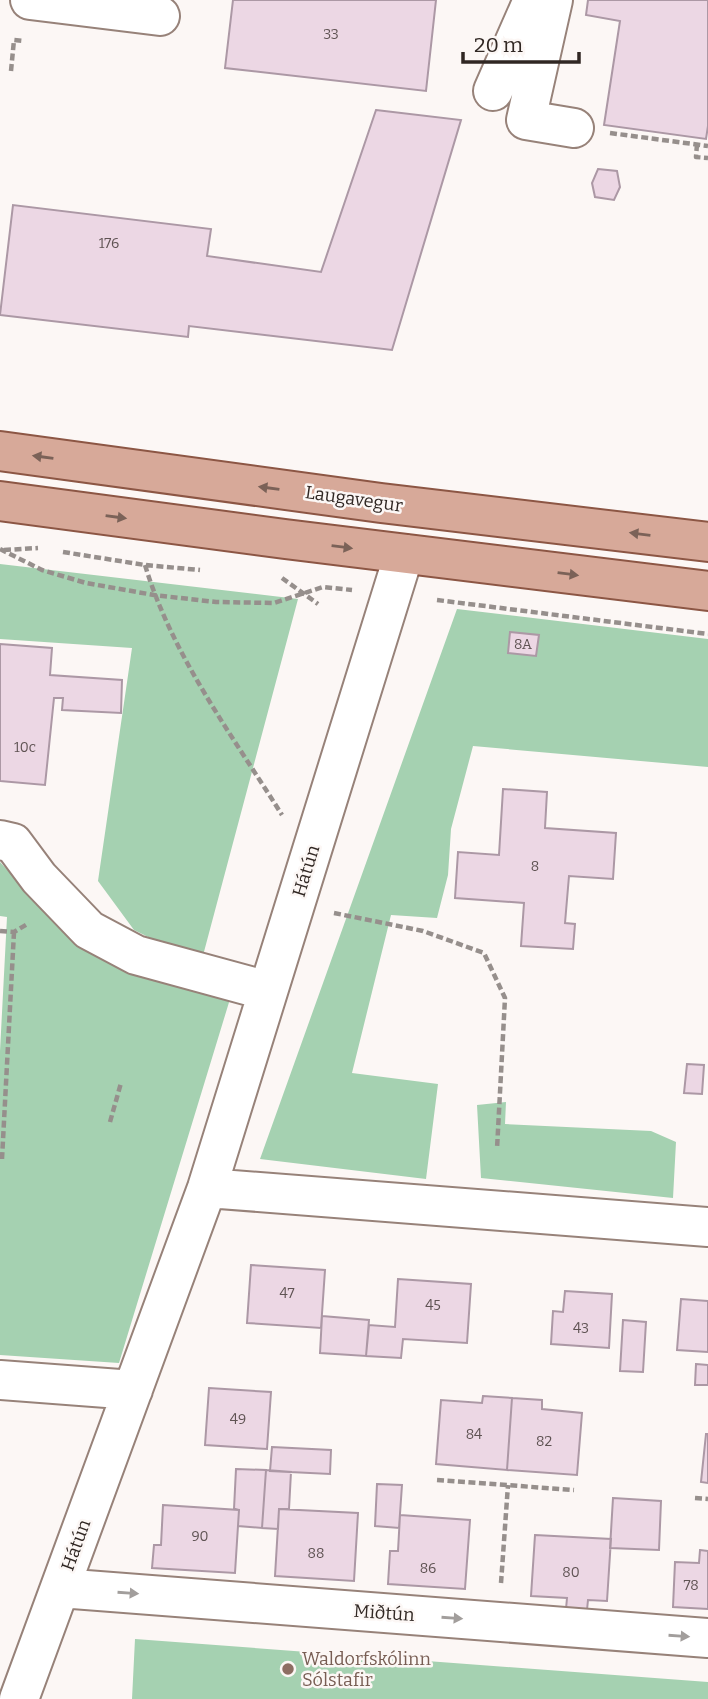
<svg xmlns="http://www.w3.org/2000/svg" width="708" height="1699" font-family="Bitter,serif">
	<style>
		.green { fill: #a5d1b1 }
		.building { fill: #ecd7e4; stroke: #ac98a5; stroke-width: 2 }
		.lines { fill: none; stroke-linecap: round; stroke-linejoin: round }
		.minor-casing { stroke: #978279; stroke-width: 42 }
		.major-casing { stroke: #8c5644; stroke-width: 42 }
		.path { stroke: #968f8c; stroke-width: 4.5; stroke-dasharray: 7 3.5; stroke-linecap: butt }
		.minor { stroke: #fff; stroke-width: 38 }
		.major { stroke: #d7a999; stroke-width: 38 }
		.oneway { fill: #7b6258 }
		.oneway2 { fill: #a29e9c }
		.education-dot { fill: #8d6e63; stroke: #fcf7f5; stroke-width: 2.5 }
		.labels { text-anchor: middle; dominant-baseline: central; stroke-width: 5; stroke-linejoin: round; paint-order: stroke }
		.number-label { font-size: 14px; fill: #5f5353 }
		.street-label { font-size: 18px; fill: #302723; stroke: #fcf7f5 }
		.education-label { font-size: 18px; fill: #785e54; stroke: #fcf7f5; text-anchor: start }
	</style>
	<rect width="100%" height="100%" fill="#fcf7f5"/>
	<!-- green -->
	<path class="green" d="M 0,564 L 298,599 L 201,963 L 134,930 L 98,881 L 132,648 L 0,639 Z
		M 457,609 L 708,639 L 708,767 L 473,746 L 451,829 L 448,875 L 437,918 L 391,915 L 352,1073 L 438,1084 L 426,1179 L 260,1159 Z
		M 0,862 L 34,899 L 230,999 L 119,1363 L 0,1355 L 0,1051 L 7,917 L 0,916 Z
		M 506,1102 L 505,1124 L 651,1131 L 676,1142 L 673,1198 L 481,1178 L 477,1105 Z
		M 135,1639 L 708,1682 L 708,1699 L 132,1699 Z"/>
	<!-- building -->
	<path class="building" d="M 233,0 L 436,0 L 426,91 L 225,68 Z
		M 588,0 L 708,0 L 708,126 L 706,139 L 604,125 L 620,21 L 586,15 Z
		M 376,110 L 461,120 L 392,350 L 189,326 L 188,337 L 0,315 L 13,205 L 211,229 L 207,256 L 321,272 Z
		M 598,169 L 617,171 L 620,187 L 614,200 L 595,197 L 592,183 Z
		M 510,632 L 539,635 L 536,656 L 508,653 Z
		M 0,644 L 52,648 L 50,675 L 122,680 L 121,713 L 62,710 L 63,698 L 54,698 L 45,785 L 0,781 Z
		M 503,789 L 547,792 L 545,828 L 616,833 L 613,879 L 569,876 L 565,923 L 575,924 L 573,949 L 521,946 L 524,903 L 455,898 L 458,852 L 499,855 Z
		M 687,1064 L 704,1065 L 702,1094 L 684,1093 Z
		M 251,1265 L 325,1270 L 321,1328 L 247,1323 Z
		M 398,1279 L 471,1284 L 467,1343 L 403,1339 L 401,1358 L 366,1356 L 369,1325 L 395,1327 Z
		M 565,1291 L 612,1294 L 609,1348 L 551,1344 L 553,1311 L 563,1312 Z
		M 681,1299 L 708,1301 L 708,1352 L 677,1350 Z
		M 322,1316 L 369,1320 L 366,1356 L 320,1353 Z
		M 623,1320 L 646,1322 L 643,1372 L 620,1371 Z
		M 696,1364 L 708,1365 L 708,1385 L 695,1385 Z
		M 209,1388 L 271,1392 L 267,1449 L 205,1445 Z
		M 483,1396 L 512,1398 L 507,1470 L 436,1464 L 441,1400 L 482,1403 Z
		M 512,1398 L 542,1400 L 542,1409 L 582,1413 L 577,1475 L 507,1470 Z
		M 706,1434 L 708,1434 L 708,1483 L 701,1482 Z
		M 272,1447 L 331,1450 L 330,1474 L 270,1471 Z
		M 236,1469 L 266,1470 L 262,1528 L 238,1526 L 239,1510 L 234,1509 Z
		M 266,1470 L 291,1472 L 289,1509 L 279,1509 L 278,1529 L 262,1528 Z
		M 377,1484 L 402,1485 L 399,1528 L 375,1526 Z
		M 613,1498 L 661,1501 L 659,1550 L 610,1548 Z
		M 163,1505 L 239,1510 L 235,1573 L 152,1568 L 154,1545 L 161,1545 Z
		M 279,1509 L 358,1513 L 354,1581 L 275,1576 Z
		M 400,1515 L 470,1520 L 465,1589 L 388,1584 L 390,1551 L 398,1551 Z
		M 535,1535 L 611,1539 L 607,1601 L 588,1600 L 587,1610 L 566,1609 L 567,1598 L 531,1596 Z
		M 700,1550 L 708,1551 L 708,1609 L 673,1607 L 675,1562 L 699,1563 Z"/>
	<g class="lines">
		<!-- minor casing -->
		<g class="minor-casing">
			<path id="minor" d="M 30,0 L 160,16
				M 553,0 L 526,120 L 574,128
				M 493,91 L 533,0
				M 0,840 L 13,843 L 39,878 L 89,930 L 136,955 L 268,991
				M 207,1188 L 708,1227
				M 0,1380 L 133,1390
				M 60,1588 L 708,1638
				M 19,1699 L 207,1188 L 404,554"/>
		</g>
		<!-- major casing -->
		<g class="major-casing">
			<path id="major" d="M 0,451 L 381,503 L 708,542
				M 0,501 L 285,539 L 708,591"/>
		</g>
		<!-- path -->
		<path class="path" d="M 11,71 L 14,40 L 24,41
			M 610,133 L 708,146
			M 697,144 L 696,157 L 708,158
			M 0,549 L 42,570 L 86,583 L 154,595 L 216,602 L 274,603 L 323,587 L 352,590
			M 4,550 L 38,548
			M 63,552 L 145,565 L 200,570
			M 145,565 C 172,655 232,735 282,815
			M 282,578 L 318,604
			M 437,600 L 708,634
			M 334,913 L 423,931 L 484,953 L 505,998 L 497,1149
			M 0,931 L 14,932 L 29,923
			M 110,1122 L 121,1083
			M 2,1159 L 14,932
			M 437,1480 L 574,1490
			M 695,1498 L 708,1499
			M 501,1583 L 508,1485"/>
		<!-- minor -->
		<use href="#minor" class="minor"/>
		<!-- major -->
		<use href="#major" class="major"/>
	</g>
	<!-- one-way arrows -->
	<defs><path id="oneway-solid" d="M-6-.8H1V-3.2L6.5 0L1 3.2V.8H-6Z" transform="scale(1.75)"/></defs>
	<g class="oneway">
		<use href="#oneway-solid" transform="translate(43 457) rotate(-172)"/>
		<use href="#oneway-solid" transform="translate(269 488) rotate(-172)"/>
		<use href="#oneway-solid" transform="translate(116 517) rotate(8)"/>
		<use href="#oneway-solid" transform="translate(640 534) rotate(-173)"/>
		<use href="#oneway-solid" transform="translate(342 547) rotate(7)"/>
		<use href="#oneway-solid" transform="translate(568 574) rotate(7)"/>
	</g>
	<g class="oneway2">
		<use href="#oneway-solid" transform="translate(128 1593) rotate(4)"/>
		<use href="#oneway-solid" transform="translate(452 1618) rotate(4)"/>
		<use href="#oneway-solid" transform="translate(679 1636) rotate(4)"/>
	</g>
	<!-- markers -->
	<circle class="education-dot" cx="288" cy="1669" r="7"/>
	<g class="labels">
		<!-- number labels -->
		<g class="number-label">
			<text x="331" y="34">33</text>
			<text x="109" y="243">176</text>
			<text x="523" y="644">8A</text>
			<text x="25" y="747">10c</text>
			<text x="535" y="866">8</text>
			<text x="287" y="1293">47</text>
			<text x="433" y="1305">45</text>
			<text x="581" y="1328">43</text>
			<text x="238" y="1419">49</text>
			<text x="474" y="1434">84</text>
			<text x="544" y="1441">82</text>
			<text x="200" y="1536">90</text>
			<text x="316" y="1553">88</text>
			<text x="428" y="1568">86</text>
			<text x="571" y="1572">80</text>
			<text x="691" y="1585">78</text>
		</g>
		<!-- street labels -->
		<g class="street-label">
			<text transform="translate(354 499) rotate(8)">Laugavegur</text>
			<text transform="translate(306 871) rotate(-73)">Hátún</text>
			<text transform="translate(76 1545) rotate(-70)">Hátún</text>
			<text transform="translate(384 1613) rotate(4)">Miðtún</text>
		</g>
		<!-- education labels -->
		<g class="education-label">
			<text x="302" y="1659">Waldorfskólinn<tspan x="302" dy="21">Sólstafir</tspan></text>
		</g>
	</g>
	<!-- scale -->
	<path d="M463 52v10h116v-10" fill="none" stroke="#302723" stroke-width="3.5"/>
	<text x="474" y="52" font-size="21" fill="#302723" stroke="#fcf7f5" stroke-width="5" paint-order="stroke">20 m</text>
</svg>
